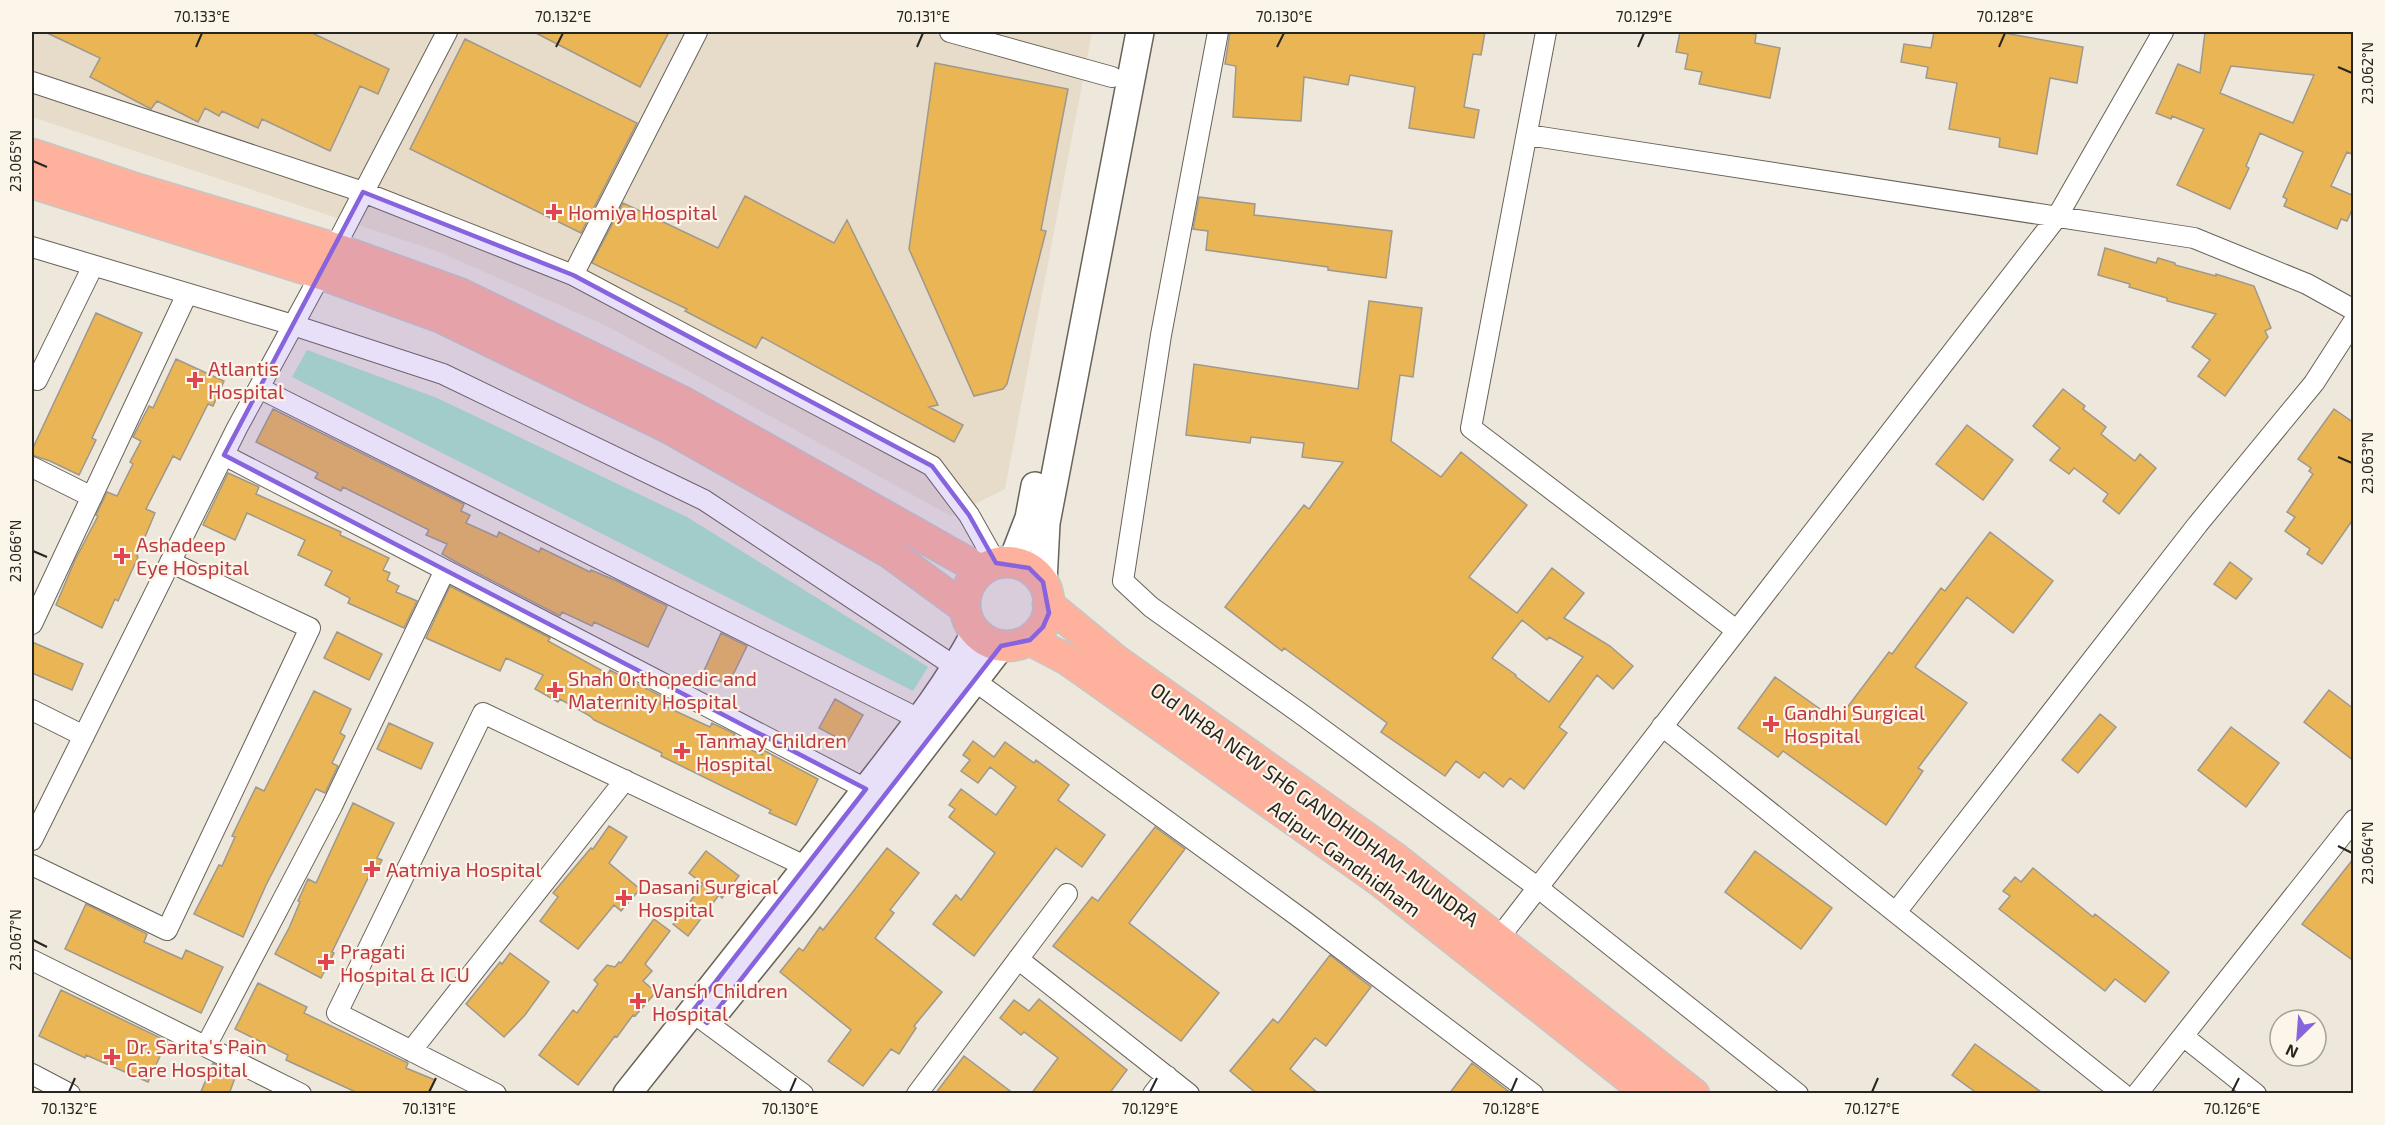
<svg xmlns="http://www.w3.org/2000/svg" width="2385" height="1125" font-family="'Exo 2',sans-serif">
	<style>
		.built { fill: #e7dcca }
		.green { fill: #a8e7c5 }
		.building { fill: #eab555; stroke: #9e988d; stroke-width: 1.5; fill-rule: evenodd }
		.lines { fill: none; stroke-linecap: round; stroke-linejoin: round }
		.street-casing { stroke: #686258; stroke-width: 22 }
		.secondary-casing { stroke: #686258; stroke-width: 30 }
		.primary-casing { stroke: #c7c6c5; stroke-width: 33 }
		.street { stroke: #fff; stroke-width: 20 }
		.secondary { stroke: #fff; stroke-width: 27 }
		.primary { stroke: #feb29d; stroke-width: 30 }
		.marked { fill: #8763de; fill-opacity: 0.2; stroke: #8763de; stroke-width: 4.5; stroke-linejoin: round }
		.ticks { fill: none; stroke: #272520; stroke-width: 2 }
		.health-dot { fill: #e0444e; stroke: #fcf5e9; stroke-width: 2 }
		.labels { text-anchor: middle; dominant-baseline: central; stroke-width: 4.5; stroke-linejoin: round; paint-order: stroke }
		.health-label { font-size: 20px; fill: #be3a42; stroke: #fcf5e9; text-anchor: start }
		.street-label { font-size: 20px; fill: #272520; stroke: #fcf5e9 }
		.neatline { fill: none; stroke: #272520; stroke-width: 2 }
		.ticks-label { font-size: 15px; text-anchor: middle; fill: #272520 }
	</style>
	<rect width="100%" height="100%" fill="#eee7db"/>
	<!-- built -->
	<path class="built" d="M 32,32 L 1092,32 L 1005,489 L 951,516 L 607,326 L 437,251 L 32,117 Z"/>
	<!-- green -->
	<path class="green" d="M 307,350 L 437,398 L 687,517 L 928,667 L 913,691 L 292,377 Z"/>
	<!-- building -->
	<path class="building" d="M 45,32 L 310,32 L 389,69 L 378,94 L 360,86 L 330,151 L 262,119 L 258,128 L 222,111 L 219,116 L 205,108 L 198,122 L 157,101 L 151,109 L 90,77 L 100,58 Z
		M 534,32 L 669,32 L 640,87 Z
		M 1230,32 L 1485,32 L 1481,55 L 1473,54 L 1464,107 L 1479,110 L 1474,138 L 1409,128 L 1415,87 L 1350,75 L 1348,85 L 1304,77 L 1301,121 L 1233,117 L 1236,66 L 1225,64 Z
		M 1680,32 L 1741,32 L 1756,34 L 1755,43 L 1780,48 L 1770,98 L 1699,84 L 1702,72 L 1685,69 L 1688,54 L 1676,52 Z
		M 1934,32 L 1998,32 L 2083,47 L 2077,83 L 2050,78 L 2037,154 L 1999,147 L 2000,138 L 1949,129 L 1957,83 L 1926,78 L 1928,67 L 1901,62 L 1904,44 L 1931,48 Z
		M 2205,32 L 2354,32 L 2354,155 L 2347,152 L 2331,186 L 2354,196 L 2354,205 L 2347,221 L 2341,219 L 2337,229 L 2284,206 L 2287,199 L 2283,197 L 2303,152 L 2260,133 L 2246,166 L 2249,168 L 2230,209 L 2177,185 L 2204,129 L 2172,116 L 2171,119 L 2156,113 L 2178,64 L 2200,73 ZM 2231,66 L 2314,75 L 2293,123 L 2220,93 Z
		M 465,39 L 637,123 L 581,233 L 410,149 Z
		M 935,63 L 1068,89 L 1041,230 L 1046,231 L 1007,384 L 1003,389 L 974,396 L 909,249 Z
		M 745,196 L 834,243 L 847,220 L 938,405 L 929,407 L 963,425 L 954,442 L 762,337 L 756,348 L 685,311 L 687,309 L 592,263 L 623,203 L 718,248 Z
		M 1199,197 L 1255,204 L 1254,215 L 1392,231 L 1386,278 L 1328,270 L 1328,267 L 1206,250 L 1208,231 L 1193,229 Z
		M 2105,248 L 2156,263 L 2158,258 L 2175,263 L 2175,265 L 2216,276 L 2216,274 L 2254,286 L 2271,328 L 2265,331 L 2268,337 L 2225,396 L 2198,376 L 2210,360 L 2192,347 L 2216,314 L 2167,301 L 2167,298 L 2129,287 L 2130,284 L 2098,275 Z
		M 1369,301 L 1422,308 L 1413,377 L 1400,375 L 1391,441 L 1441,477 L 1461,452 L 1527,505 L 1469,577 L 1517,613 L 1552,568 L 1584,593 L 1564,618 L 1610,646 L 1633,666 L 1613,689 L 1597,675 L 1559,727 L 1567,733 L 1524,789 L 1510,778 L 1503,787 L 1484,772 L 1479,778 L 1456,761 L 1445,776 L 1381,732 L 1387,723 L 1284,648 L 1282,651 L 1225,607 L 1304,505 L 1309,509 L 1343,462 L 1302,457 L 1304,443 L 1251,437 L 1250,443 L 1186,435 L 1194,364 L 1358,389 ZM 1522,620 L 1547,640 L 1549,637 L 1583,657 L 1549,702 L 1515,676 L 1516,675 L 1492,658 Z
		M 96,313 L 142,333 L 92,438 L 96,440 L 79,475 L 50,461 L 32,455 L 32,450 Z
		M 176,359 L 224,381 L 213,406 L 208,404 L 180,460 L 173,456 L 146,509 L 155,513 L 137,556 L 138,557 L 118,601 L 115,599 L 102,628 L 56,605 L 75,560 L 98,516 L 96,515 L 107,492 L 117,496 L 133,464 L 130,462 L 141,441 L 133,437 L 149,406 L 153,408 Z
		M 2063,389 L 2085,406 L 2083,409 L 2106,427 L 2101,434 L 2135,461 L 2140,454 L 2156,468 L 2119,514 L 2103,501 L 2108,494 L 2074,468 L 2069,474 L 2050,460 L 2060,448 L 2033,426 Z
		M 273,409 L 464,504 L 461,511 L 470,515 L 466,523 L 497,537 L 499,532 L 539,552 L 541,548 L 590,572 L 591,570 L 617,581 L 667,606 L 648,647 L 594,622 L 592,626 L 562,612 L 560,616 L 456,562 L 442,554 L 447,544 L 426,535 L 429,530 L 343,487 L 341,491 L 315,478 L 318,473 L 256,442 Z
		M 2334,409 L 2354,423 L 2354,518 L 2322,564 L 2307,554 L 2310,549 L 2285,531 L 2295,517 L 2287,512 L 2313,474 L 2309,471 L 2311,468 L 2298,459 Z
		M 1967,425 L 2013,460 L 1983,500 L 1936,464 Z
		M 228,473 L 259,487 L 256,494 L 341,532 L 340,535 L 389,558 L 383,570 L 390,573 L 387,580 L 399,586 L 396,592 L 417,601 L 404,628 L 348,603 L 350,598 L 325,585 L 332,571 L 298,555 L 305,540 L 247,513 L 235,540 L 203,525 Z
		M 1990,532 L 2053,581 L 2013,633 L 1967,597 L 1915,667 L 1967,703 L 1918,768 L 1923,771 L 1886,825 L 1783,751 L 1778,757 L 1738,728 L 1775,677 L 1837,721 L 1889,652 L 1892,654 L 1941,588 L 1945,591 Z
		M 2230,562 L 2252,579 L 2236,599 L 2214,584 Z
		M 450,586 L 550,638 L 548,641 L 608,674 L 610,670 L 663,697 L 660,704 L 710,727 L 712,723 L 735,734 L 732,741 L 762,755 L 763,750 L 818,779 L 796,825 L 769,813 L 771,810 L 661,756 L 662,753 L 594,720 L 590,716 L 560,699 L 558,702 L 535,689 L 543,675 L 506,658 L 500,671 L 426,638 Z
		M 337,632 L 382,654 L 369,680 L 324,658 Z
		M 721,633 L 747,646 L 728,685 L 703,673 Z
		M 32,642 L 83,664 L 72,690 L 32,673 Z
		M 2329,690 L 2354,709 L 2354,761 L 2304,722 Z
		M 314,691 L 351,709 L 340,733 L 345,736 L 332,763 L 338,766 L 325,793 L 316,789 L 266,885 L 243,937 L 194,914 L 219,865 L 222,866 L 235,837 L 232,836 L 256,787 L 264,791 Z
		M 835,699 L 863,715 L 847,743 L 819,728 Z
		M 2100,714 L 2116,727 L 2078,773 L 2062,760 Z
		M 389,723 L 433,743 L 421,769 L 377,749 Z
		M 2231,727 L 2279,763 L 2246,807 L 2198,770 Z
		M 973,741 L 994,757 L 1005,742 L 1034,763 L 1036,760 L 1069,785 L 1058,800 L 1105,835 L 1082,867 L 1056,848 L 974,956 L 933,924 L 956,895 L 961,900 L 995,853 L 949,817 L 955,809 L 949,805 L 961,789 L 996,815 L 1016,787 L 990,767 L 978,783 L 961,771 L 970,760 L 963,755 Z
		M 353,803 L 394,823 L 377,858 L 382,860 L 374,876 L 370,874 L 332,952 L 334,953 L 321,978 L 275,954 L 289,928 L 300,902 L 298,901 L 308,879 L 316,883 Z
		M 609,826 L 627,837 L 609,863 L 640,889 L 621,911 L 614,905 L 578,949 L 540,921 L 558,897 L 553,893 L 591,848 L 593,849 Z
		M 1155,827 L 1185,849 L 1129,923 L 1219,993 L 1181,1041 L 1053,946 L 1092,897 L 1098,901 Z
		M 887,848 L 919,873 L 890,910 L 894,913 L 875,938 L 942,992 L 914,1026 L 916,1028 L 899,1054 L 891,1049 L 863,1086 L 828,1061 L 851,1030 L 780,972 L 799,948 L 803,951 L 820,927 L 823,930 Z
		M 706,851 L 739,876 L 722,898 L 719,895 L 688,936 L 673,924 L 703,884 L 689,873 Z
		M 1755,851 L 1832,908 L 1801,949 L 1725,892 Z
		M 2354,858 L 2354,961 L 2302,924 Z
		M 2033,868 L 2093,917 L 2095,914 L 2169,972 L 2145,1002 L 2115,979 L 2105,991 L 1999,909 L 2010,896 L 2003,891 L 2015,877 L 2021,882 Z
		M 86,904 L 147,934 L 144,942 L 182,959 L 186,950 L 223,967 L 201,1013 L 65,949 Z
		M 654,919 L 670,931 L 645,964 L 652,971 L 643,981 L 656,992 L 635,1016 L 633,1015 L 617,1037 L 615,1036 L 578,1085 L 539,1055 L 573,1010 L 577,1013 L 598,984 L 594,980 L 607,965 L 615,967 L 619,962 L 621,963 Z
		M 510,953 L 549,982 L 525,1015 L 504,1037 L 466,1004 L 500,962 L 502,964 Z
		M 1330,955 L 1371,987 L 1326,1046 L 1315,1038 L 1290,1069 L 1319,1094 L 1257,1094 L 1230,1071 L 1273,1019 L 1278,1023 Z
		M 258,983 L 307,1007 L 304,1013 L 408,1063 L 406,1068 L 435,1080 L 429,1094 L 360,1094 L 286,1060 L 288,1055 L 235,1029 Z
		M 61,990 L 167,1041 L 148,1082 L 86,1055 L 85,1058 L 39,1036 Z
		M 1039,999 L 1127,1070 L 1109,1094 L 1031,1094 L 1058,1058 L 1024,1032 L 1021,1035 L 1000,1018 L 1014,1000 L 1029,1011 Z
		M 1975,1044 L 2044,1094 L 1978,1094 L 1952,1075 Z
		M 964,1056 L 1014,1094 L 935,1094 Z
		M 213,1063 L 236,1075 L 229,1094 L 200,1094 Z
		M 1472,1063 L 1512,1094 L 1449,1094 Z"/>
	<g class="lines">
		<!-- street casing -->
		<g class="street-casing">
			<path id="street" d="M 950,32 L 1112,77
				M 1218,32 L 1161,335 L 1123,581 L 1151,607 L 1304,716 L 1537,887 L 1798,1094
				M 1546,32 L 1471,428 L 1736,630
				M 32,82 L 363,192 L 573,275 L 932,466 L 969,515 L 996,563
				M 1528,135 L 2194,238 L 2307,284 L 2354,310
				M 32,247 L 293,325 L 443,374 L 704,500 L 957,668 L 1303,920 L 1533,1094
				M 573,275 L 697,32
				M 32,377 L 37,380 L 93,266
				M 259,388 L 919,719
				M 224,455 L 866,789
				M 32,467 L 92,497
				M 32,624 L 187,294
				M 32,710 L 84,736
				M 1662,726 L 2123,1094
				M 32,840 L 237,428 L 321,274 L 447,32
				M 32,865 L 167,930 L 310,628 L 170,562
				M 1896,912 L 2198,524 L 2314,383 L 2354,321
				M 1498,939 L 2057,217 L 2163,32
				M 1018,959 L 1189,1094
				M 32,960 L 301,1094
				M 692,1012 L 803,1094
				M 2183,1036 L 2256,1094
				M 206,1046 L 332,806 L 445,570
				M 411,1051 L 625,780
				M 32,1074 L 70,1094
				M 496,1094 L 337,1013 L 483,713 L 807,867
				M 917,1094 L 1067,894
				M 1153,1094 L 1167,1076
				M 2137,1094 L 2354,820"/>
		</g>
		<!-- secondary casing -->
		<g class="secondary-casing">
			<path id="secondary" d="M 1012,562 L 1029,518 L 1035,486
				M 1043,582 L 1046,523 L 1140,32
				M 714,1014 L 802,905 L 1001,646
				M 627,1094 C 705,996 782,899 858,800 C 899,746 944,693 975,633"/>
		</g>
		<!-- primary casing -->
		<g class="primary-casing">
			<path id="primary" d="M 32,154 L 131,187 L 334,248 L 461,294 L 683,402 L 981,570
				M 32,183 L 321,274 L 440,317 L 669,428 L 890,553 L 965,608
				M965 604a42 42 0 1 1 84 0a42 42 0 1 1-84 0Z
				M 1048,604 L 1117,661 L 1395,858 L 1694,1094
				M 1030,640 L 1068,660 L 1380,881 L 1649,1094"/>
		</g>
		<!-- street -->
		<use href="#street" class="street"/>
		<!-- secondary -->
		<use href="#secondary" class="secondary"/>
		<!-- primary -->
		<use href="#primary" class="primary"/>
	</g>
	<!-- marked area -->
	<path class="marked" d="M 363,192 L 573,275 L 932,466 L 969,515 L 996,563 L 1029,568 L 1043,582 L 1049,613 L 1043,627 L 1030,640 L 1001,646 L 707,1023 L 692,1012 L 866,789 L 224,455 Z"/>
	<!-- ticks -->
	<path class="ticks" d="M 196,47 L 202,33M 556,47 L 563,33M 917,47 L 923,33M 1277,47 L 1284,33M 1638,47 L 1644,33M 1999,47 L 2005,33M 2338,67 L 2352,73M 33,161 L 47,167M 2338,457 L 2352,463M 33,551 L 47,557M 2338,846 L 2352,853M 33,940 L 47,947M 69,1092 L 75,1078M 429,1092 L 436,1078M 790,1092 L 796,1078M 1150,1092 L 1157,1078M 1511,1092 L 1517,1078M 1872,1092 L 1878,1078M 2232,1092 L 2239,1078"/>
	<!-- markers -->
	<g class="health-dot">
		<path d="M551 203h6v6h6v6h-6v6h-6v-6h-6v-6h6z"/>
		<path d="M192 371h6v6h6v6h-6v6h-6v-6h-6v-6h6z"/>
		<path d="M119 547h6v6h6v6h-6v6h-6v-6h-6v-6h6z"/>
		<path d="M552 681h6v6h6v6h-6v6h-6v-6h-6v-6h6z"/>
		<path d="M1768 715h6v6h6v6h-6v6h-6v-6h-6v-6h6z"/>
		<path d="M679 742h6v6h6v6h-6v6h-6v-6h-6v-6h6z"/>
		<path d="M369 860h6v6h6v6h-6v6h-6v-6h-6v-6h6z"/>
		<path d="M621 889h6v6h6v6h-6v6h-6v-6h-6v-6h6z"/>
		<path d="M323 953h6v6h6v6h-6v6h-6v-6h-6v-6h6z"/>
		<path d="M635 992h6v6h6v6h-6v6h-6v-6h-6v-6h6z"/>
		<path d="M109 1048h6v6h6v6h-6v6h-6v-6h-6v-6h6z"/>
	</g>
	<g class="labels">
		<!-- health labels -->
		<g class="health-label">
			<text x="568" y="212">Homiya Hospital</text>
			<text x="208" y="368">Atlantis<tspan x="208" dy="23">Hospital</tspan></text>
			<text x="136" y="544">Ashadeep<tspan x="136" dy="23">Eye Hospital</tspan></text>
			<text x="568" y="678">Shah Orthopedic and<tspan x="568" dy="23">Maternity Hospital</tspan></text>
			<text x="1784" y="712">Gandhi Surgical<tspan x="1784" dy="23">Hospital</tspan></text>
			<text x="696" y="740">Tanmay Children<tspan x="696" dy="23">Hospital</tspan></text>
			<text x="386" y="869">Aatmiya Hospital</text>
			<text x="638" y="886">Dasani Surgical<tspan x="638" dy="23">Hospital</tspan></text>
			<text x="340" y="951">Pragati<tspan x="340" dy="23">Hospital &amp; ICU</tspan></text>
			<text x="652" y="990">Vansh Children<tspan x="652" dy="23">Hospital</tspan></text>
			<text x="126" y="1046">Dr. Sarita's Pain<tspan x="126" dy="23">Care Hospital</tspan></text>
		</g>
		<!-- street labels -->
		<g class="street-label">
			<text transform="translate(1315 804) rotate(36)">Old NH8A NEW SH6 GANDHIDHAM-MUNDRA</text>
			<text transform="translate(1345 858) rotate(36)">Adipur-Gandhidham</text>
		</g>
	</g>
	<!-- border -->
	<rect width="2385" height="1125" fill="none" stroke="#fcf5e9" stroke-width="66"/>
	<!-- north arrow -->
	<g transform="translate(2298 1038) rotate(205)"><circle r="28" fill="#fcf5e9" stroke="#a7a299" stroke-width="1.5"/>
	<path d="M0-4.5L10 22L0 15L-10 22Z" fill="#8763de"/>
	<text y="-9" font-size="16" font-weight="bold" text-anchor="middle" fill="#272520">N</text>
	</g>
	<rect x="33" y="33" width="2319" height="1059" class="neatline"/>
	<g class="ticks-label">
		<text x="202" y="22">70.133°E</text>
		<text x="563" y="22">70.132°E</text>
		<text x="923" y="22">70.131°E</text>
		<text x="1284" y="22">70.130°E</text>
		<text x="1644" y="22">70.129°E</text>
		<text x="2005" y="22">70.128°E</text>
		<text transform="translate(2368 73) rotate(-90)" y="5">23.062°N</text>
		<text transform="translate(16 161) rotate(-90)" y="5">23.065°N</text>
		<text transform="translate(2368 463) rotate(-90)" y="5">23.063°N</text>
		<text transform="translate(16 551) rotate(-90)" y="5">23.066°N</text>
		<text transform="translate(2368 853) rotate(-90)" y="5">23.064°N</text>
		<text transform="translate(16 940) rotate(-90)" y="5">23.067°N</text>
		<text x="69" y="1114">70.132°E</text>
		<text x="429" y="1114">70.131°E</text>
		<text x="790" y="1114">70.130°E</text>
		<text x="1150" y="1114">70.129°E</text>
		<text x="1511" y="1114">70.128°E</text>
		<text x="1872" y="1114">70.127°E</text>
		<text x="2232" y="1114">70.126°E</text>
	</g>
</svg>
